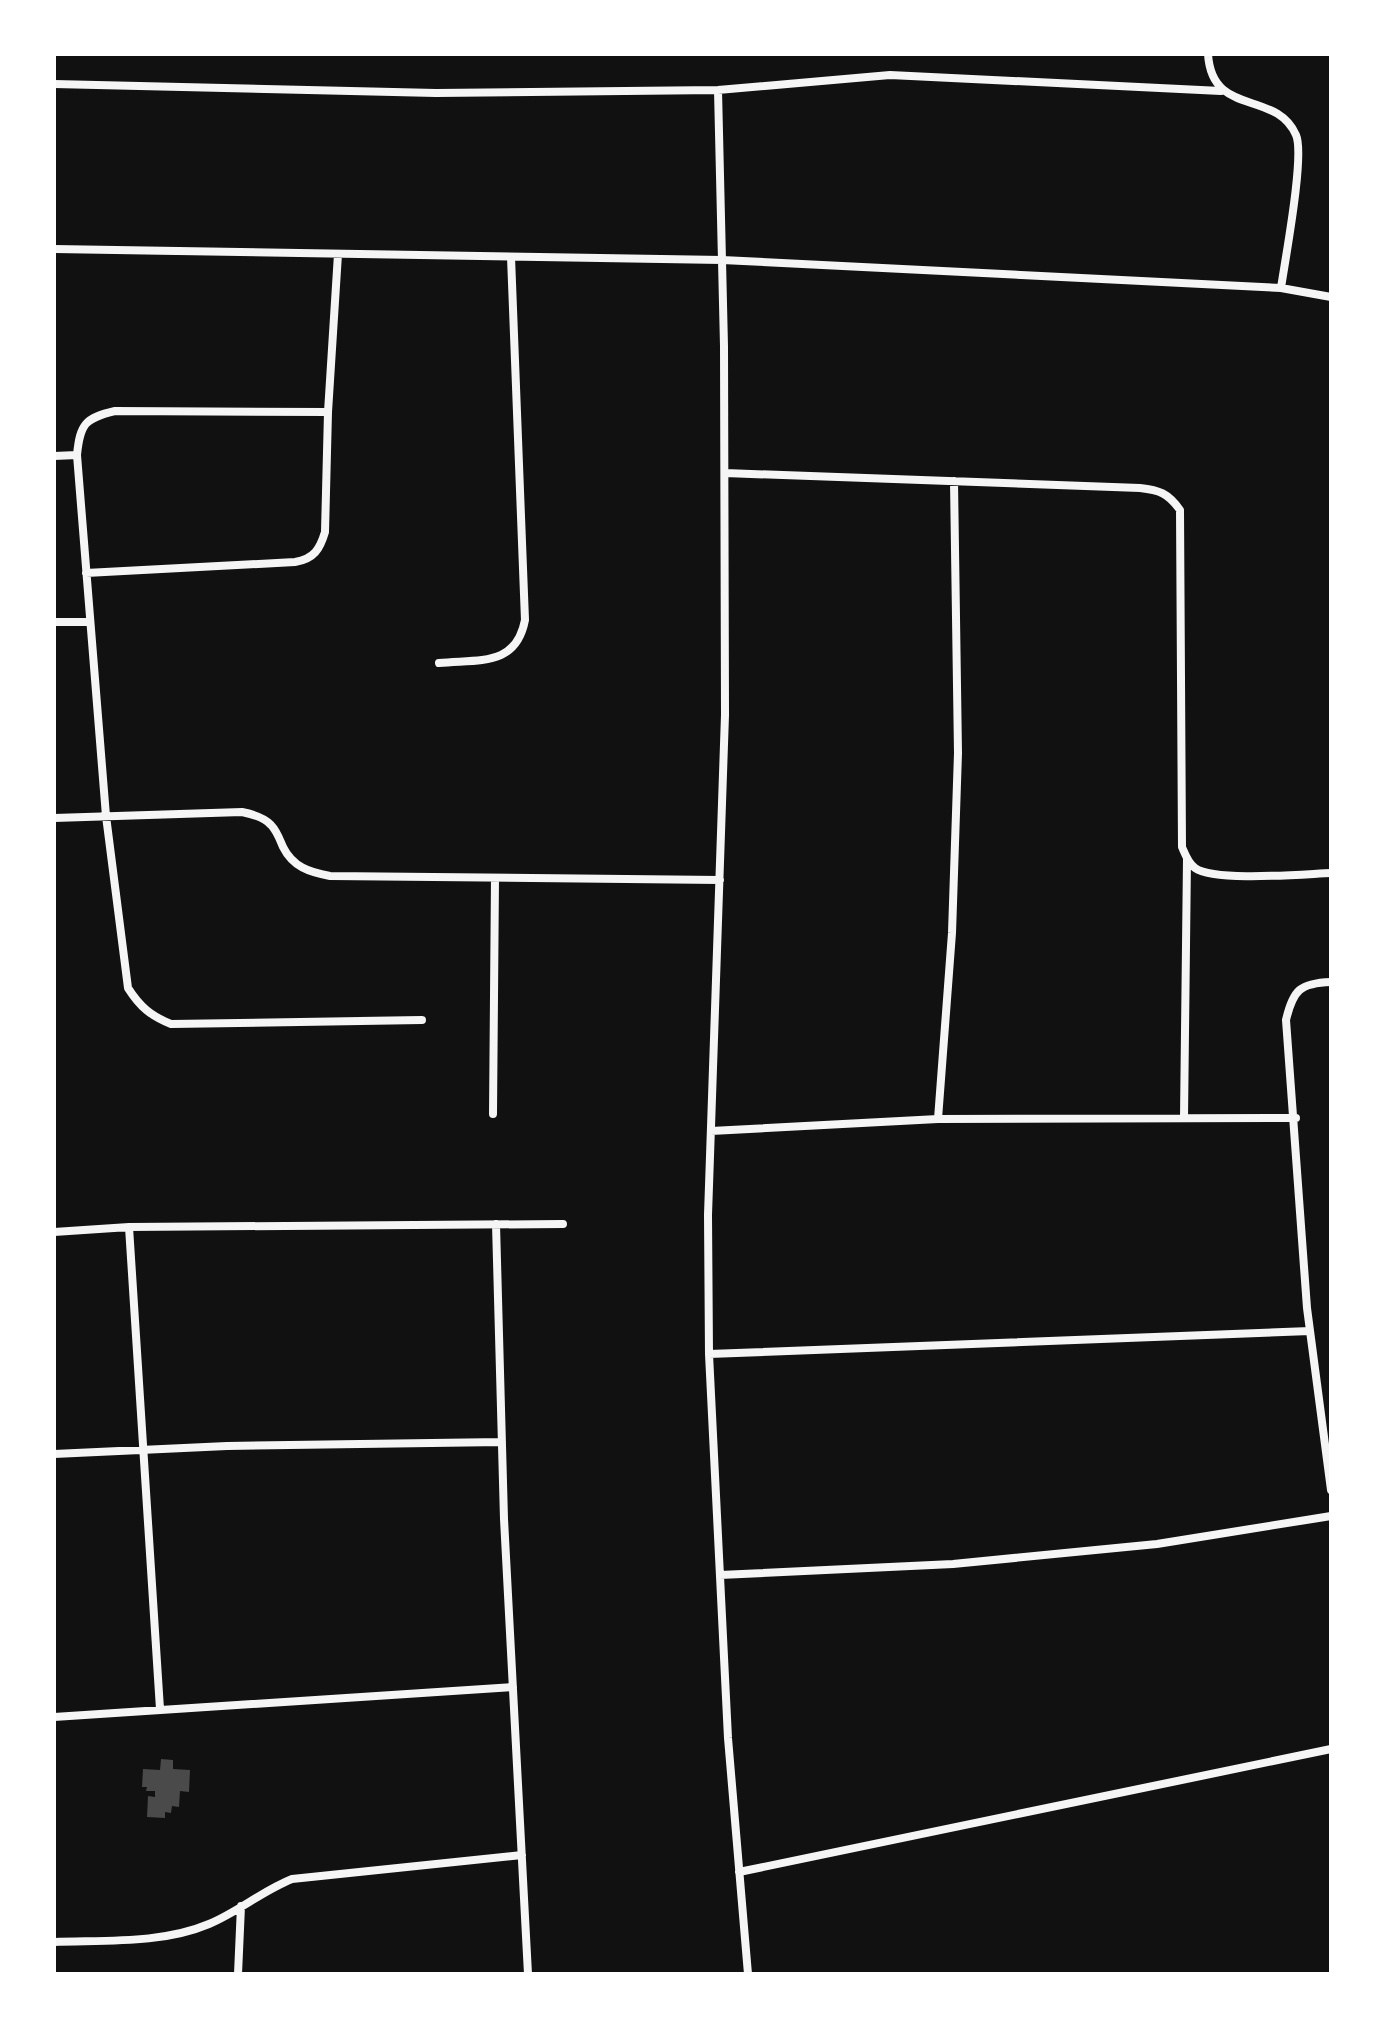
<svg xmlns="http://www.w3.org/2000/svg" width="1385" height="2028" font-family="'Source Sans 3',sans-serif">
	<style>
		.building { fill: #4a4a4a }
		.lines { fill: none; stroke-linecap: round; stroke-linejoin: round }
		.minor { stroke: #f5f5f5; stroke-width: 8 }
	</style>
	<rect width="100%" height="100%" fill="#111"/>
	<!-- building -->
	<path class="building" d="M 161,1759 L 173,1760 L 173,1769 L 190,1770 L 189,1792 L 180,1791 L 179,1807 L 172,1806 L 171,1813 L 165,1812 L 165,1818 L 147,1817 L 148,1796 L 155,1797 L 155,1791 L 146,1791 L 147,1787 L 142,1787 L 143,1769 L 160,1770 Z"/>
	<g class="lines">
		<!-- minor -->
		<path class="minor" d="M 1208,54 C 1212,118 1276,89 1296,135 C 1305,155 1285,260 1281,288
			M 54,84 L 436,93 L 718,90 L 890,75 L 1221,91
			M 718,90 L 724,346 L 725,715 L 708,1215 L 709,1354 L 728,1738 L 748,1974
			M 54,249 L 722,260 L 1281,288 L 1331,297
			M 328,412 L 115,411 C 85,418 80,424 77,455 L 106,816 L 128,988 C 140,1007 151,1016 171,1024 L 422,1020
			M 54,456 L 77,455
			M 725,473 L 1140,488 C 1159,490 1168,493 1180,510 L 1182,847 C 1185,854 1188,863 1195,868 C 1214,882 1304,874 1331,873
			M 86,573 L 295,562 C 314,559 320,549 325,532 L 328,412 L 338,254
			M 54,622 L 90,622
			M 439,663 C 479,659 516,667 525,620 L 511,257
			M 54,818 L 242,812 C 252,814 264,817 271,825 C 277,831 280,840 283,847 C 293,867 309,872 330,876 L 720,880
			M 1331,982 C 1300,983 1293,990 1286,1020 L 1307,1308 L 1331,1490
			M 493,1114 L 495,878
			M 1184,1118 L 1187,859
			M 938,1119 L 952,933 L 958,753 L 954,481
			M 711,1131 L 938,1119 L 1296,1118
			M 496,1224 L 504,1519 L 528,1974
			M 129,1227 L 160,1709
			M 54,1232 L 129,1227 L 563,1224
			M 709,1354 L 1310,1331
			M 54,1454 L 227,1446 L 502,1442
			M 720,1575 L 953,1564 L 1157,1544 L 1331,1516
			M 54,1717 L 513,1687
			M 739,1872 L 1331,1749
			M 54,1942 C 104,1940 162,1944 209,1924 C 238,1912 262,1891 292,1879 L 522,1855
			M 238,1974 L 241,1906"/>
	</g>
	<!-- border -->
	<rect width="1385" height="2028" fill="none" stroke="#ffffff" stroke-width="112"/>
</svg>
